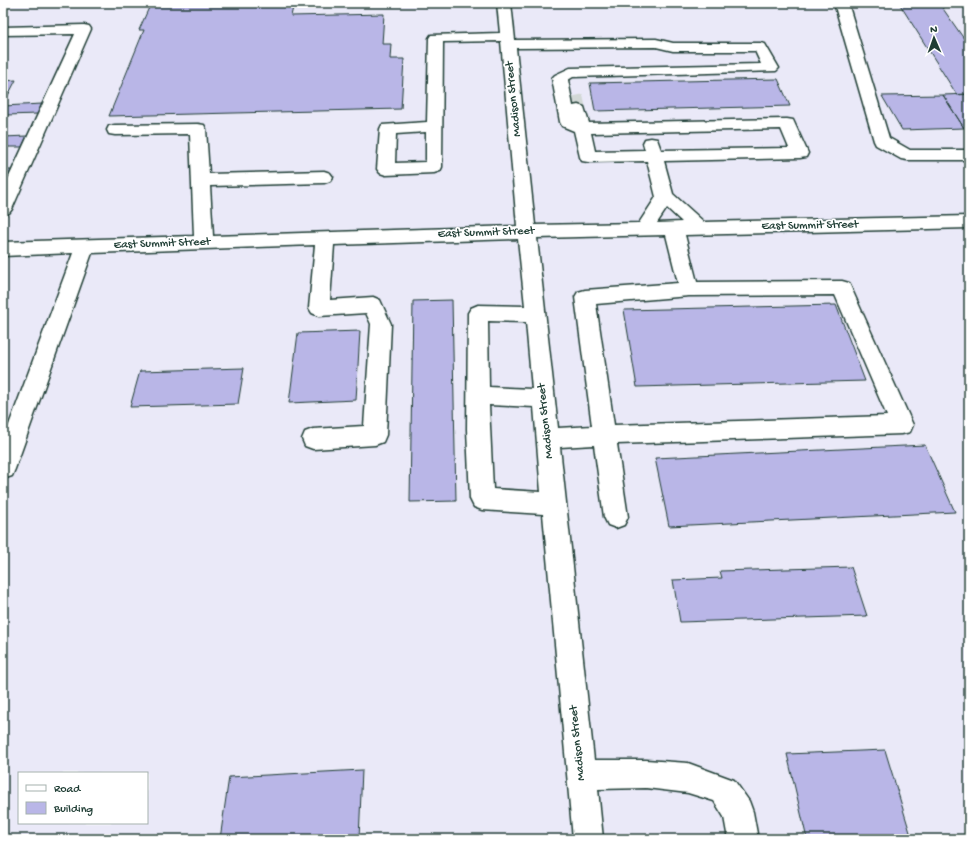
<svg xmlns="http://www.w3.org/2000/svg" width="972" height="842" font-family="'Gochi Hand',sans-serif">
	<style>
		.built { fill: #eae9f8; fill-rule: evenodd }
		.building { fill: #b9b6e7; stroke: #1f3d34 }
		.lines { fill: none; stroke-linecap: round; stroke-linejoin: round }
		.minor-tunnel { stroke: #d2d8d6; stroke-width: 16; stroke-dasharray: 16 8; stroke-linecap: butt }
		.minor-casing { stroke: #1f3d34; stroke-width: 3 }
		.minor { fill: #fff; fill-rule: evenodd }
		.labels { text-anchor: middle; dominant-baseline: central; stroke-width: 3.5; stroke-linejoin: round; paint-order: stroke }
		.street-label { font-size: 12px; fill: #1f3d34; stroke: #fff }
	</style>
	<rect width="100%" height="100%" fill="#fff"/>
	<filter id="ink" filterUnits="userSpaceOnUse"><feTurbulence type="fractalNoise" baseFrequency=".025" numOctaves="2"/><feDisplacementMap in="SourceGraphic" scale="8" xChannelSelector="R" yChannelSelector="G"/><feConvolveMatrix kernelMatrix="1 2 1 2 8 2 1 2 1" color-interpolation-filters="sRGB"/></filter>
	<g filter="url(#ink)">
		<!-- built -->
		<path class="built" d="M 3,3 L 969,3 L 969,839 L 3,839 ZM 19,773 L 147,773 L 147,823 L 19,823 Z"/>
		<!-- building -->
		<path class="building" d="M 151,3 L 294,3 L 291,16 L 384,14 L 382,44 L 391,44 L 390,59 L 404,59 L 401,109 L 109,116 L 144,30 L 139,30 Z
			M 899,3 L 939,3 L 969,46 L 969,94 L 957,95 Z
			M 778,79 L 790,106 L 595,111 L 590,83 Z
			M 16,80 L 3,105 L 3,81 Z
			M 969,94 L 969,128 L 964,128 L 943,95 Z
			M 943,95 L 964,128 L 902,130 L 882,96 Z
			M 42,104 L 38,114 L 6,115 L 3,120 L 3,106 Z
			M 27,136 L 22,147 L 3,147 L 3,137 Z
			M 3,170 L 11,170 L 6,182 L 3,182 Z
			M 452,300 L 456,501 L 410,502 L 413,301 Z
			M 836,305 L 865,381 L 637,387 L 624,310 Z
			M 360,331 L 356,400 L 289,403 L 298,333 Z
			M 244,368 L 238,404 L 130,407 L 140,371 Z
			M 925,445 L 955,512 L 669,526 L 655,458 Z
			M 851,567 L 867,616 L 680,622 L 673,580 L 722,578 L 720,571 Z
			M 885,750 L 912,839 L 807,839 L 787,754 Z
			M 362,770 L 359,839 L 220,839 L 229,777 Z"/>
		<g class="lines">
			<!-- minor-tunnel -->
			<path class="minor-tunnel" d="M 575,96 L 578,110"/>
			<!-- minor casing -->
			<g class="minor-casing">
				<path id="minor" d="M 497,3 L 511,3 L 515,40 L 656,39 L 673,43 L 760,43 L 765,44 L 779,68 L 776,71 L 573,77 L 568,80 L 573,106 L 578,105 L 584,107 L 589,123 L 787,119 L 793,120 L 808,153 L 806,157 L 800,158 L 664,161 L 673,194 L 704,222 L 969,216 L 969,228 L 685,235 L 697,282 L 842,281 L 849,283 L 913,425 L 910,432 L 902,434 L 617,444 L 628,517 L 624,525 L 616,528 L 608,525 L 604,517 L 594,445 L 560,447 L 594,760 L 646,760 L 688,763 L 734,780 L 749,801 L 753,812 L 758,839 L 728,839 L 724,817 L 714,801 L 688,793 L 646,788 L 598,789 L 603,839 L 573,839 L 543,514 L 482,510 L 474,507 L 470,499 L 467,429 L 468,313 L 471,308 L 478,305 L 525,306 L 518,239 L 334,245 L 330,300 L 373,297 L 380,300 L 391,324 L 386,435 L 383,442 L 375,445 L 313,449 L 305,446 L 302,439 L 305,432 L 313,429 L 364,426 L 371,324 L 366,313 L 319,316 L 312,313 L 309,308 L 315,245 L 92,253 L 15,469 L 12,476 L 3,479 L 3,441 L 73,253 L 3,256 L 3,242 L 194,236 L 190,134 L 115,135 L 109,134 L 107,130 L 109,126 L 115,125 L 198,124 L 204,125 L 206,129 L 209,174 L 324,171 L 330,173 L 333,177 L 330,181 L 324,183 L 210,186 L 213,236 L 517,226 L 501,41 L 443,42 L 442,167 L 440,171 L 434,173 L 386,175 L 380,173 L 377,169 L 380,129 L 382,125 L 427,122 L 429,38 L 431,35 L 500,33 ZM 656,47 L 673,51 L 755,51 L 761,64 L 570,68 L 555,75 L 552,78 L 560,122 L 562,126 L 574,131 L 580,157 L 582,161 L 588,162 L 647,161 L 656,197 L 639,223 L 535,225 L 516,48 ZM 781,129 L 789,148 L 661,150 L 657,139 L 651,138 L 645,139 L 643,143 L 645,150 L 595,151 L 591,133 ZM 426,132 L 426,162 L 395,163 L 396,134 ZM 667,208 L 682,222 L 657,223 ZM 666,235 L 678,283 L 585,290 L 578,292 L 575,297 L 592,426 L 558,428 L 537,238 ZM 835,295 L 887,416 L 614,425 L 596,304 L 689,296 ZM 488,321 L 526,322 L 532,389 L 489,387 ZM 489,405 L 534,407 L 541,492 L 493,489 Z
					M 834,3 L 848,3 L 889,138 L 910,150 L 969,150 L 969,160 L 907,160 L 901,159 L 876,145 L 874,141 Z
					M 84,25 L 89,26 L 91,29 L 12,209 L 9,213 L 3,215 L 3,190 L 75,34 L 3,35 L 3,27 Z"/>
			</g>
			<!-- minor -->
			<use href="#minor" class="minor"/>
		</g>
	</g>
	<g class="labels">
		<!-- street labels -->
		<g class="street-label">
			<text transform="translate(514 99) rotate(-96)">Madison Street</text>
			<text transform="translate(810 226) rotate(-1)">East Summit Street</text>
			<text transform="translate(486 233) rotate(-2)">East Summit Street</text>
			<text transform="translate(162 244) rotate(-2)">East Summit Street</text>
			<text transform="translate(546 421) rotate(-96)">Madison Street</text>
			<text transform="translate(578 743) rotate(-96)">Madison Street</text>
		</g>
	</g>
	<!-- margin -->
	<rect width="972" height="842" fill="none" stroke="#fff" stroke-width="16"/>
	<rect x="8" y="8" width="956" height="826" fill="none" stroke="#1f3d34" stroke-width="1.5" filter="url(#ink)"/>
	<!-- legend -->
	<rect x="18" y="772" width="130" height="52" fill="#ffffff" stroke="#a5b1ae"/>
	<rect x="26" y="785" width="20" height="6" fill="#ffffff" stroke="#a5b1ae"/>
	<text x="54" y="792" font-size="12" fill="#1f3d34">Road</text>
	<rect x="26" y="802" width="20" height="12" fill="#b9b6e7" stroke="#a5b1ae"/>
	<text x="54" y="812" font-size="12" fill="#1f3d34">Building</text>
	<!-- north arrow -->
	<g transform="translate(934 38) rotate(358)" stroke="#ffffff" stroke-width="3" paint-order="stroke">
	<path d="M0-3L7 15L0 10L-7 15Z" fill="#1f3d34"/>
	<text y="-6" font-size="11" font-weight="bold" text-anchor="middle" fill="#1f3d34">N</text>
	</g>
</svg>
